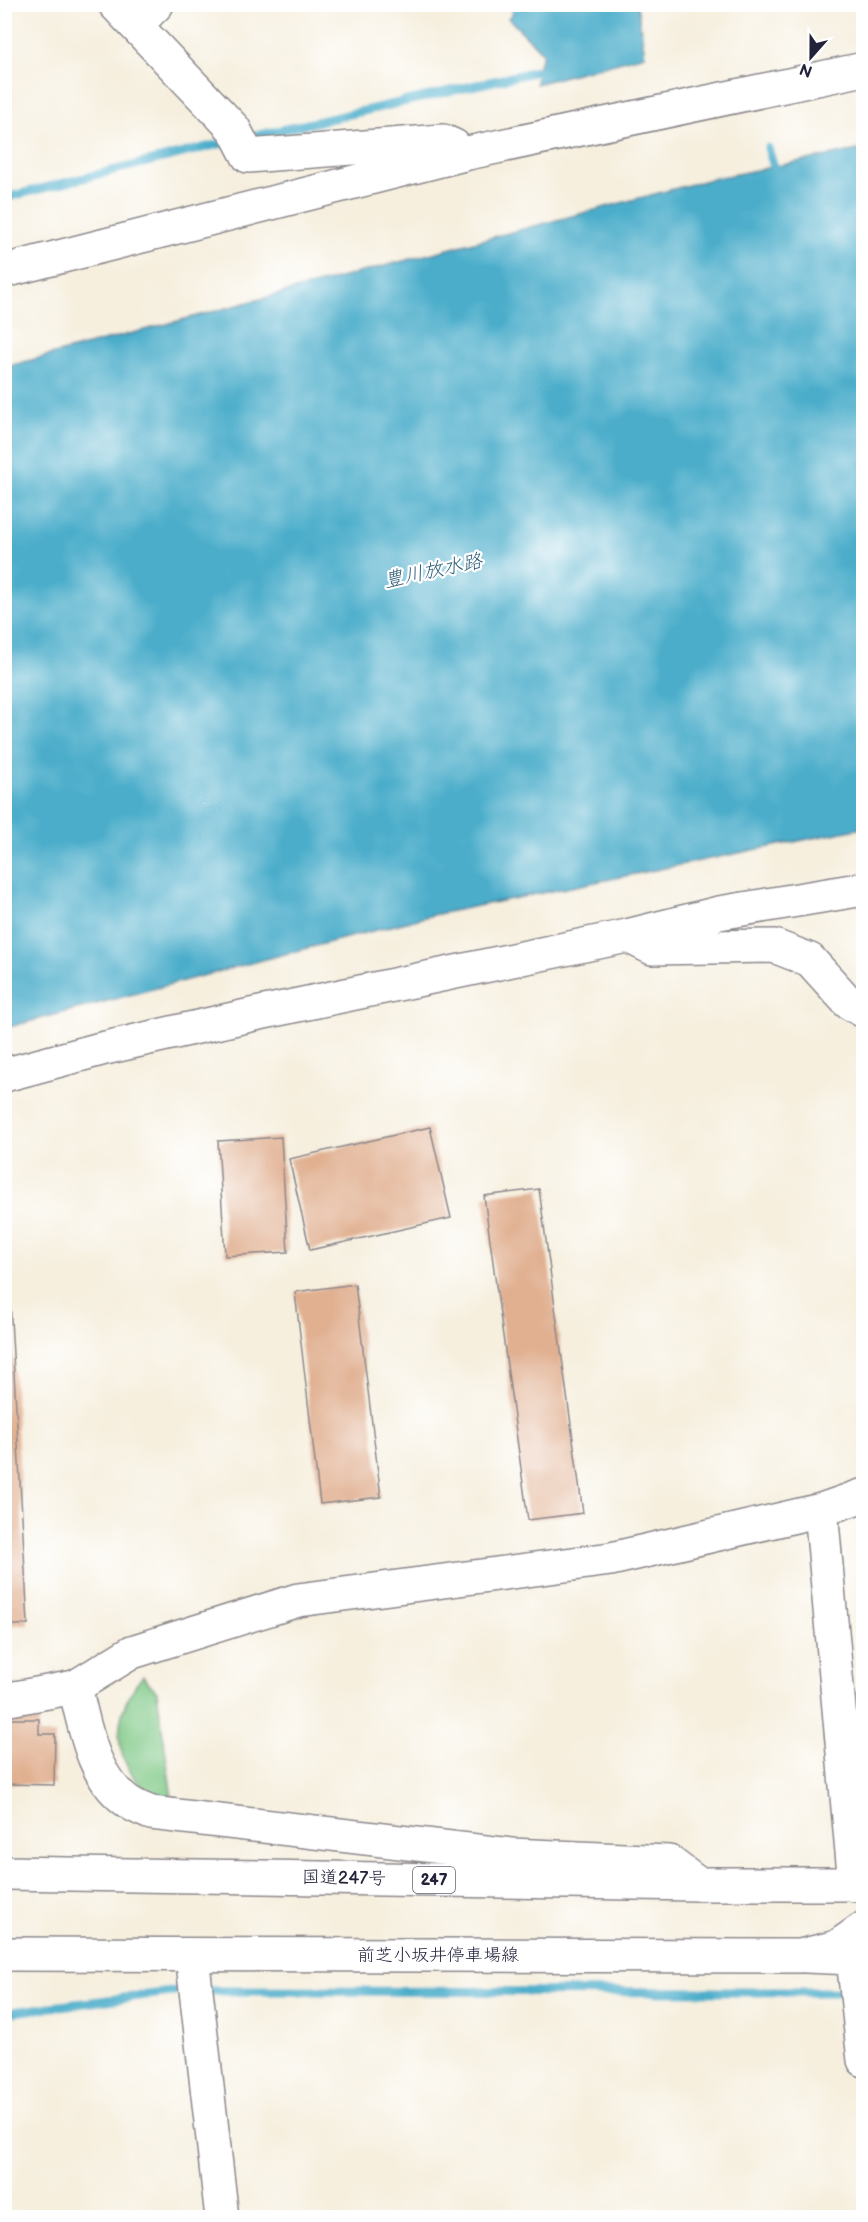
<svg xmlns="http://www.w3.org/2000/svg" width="868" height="2222" font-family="'Balsamiq Sans','Klee One',sans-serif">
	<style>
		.green { fill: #7dc784; stroke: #507460; stroke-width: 1.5 }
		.water { fill: #4badca; stroke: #366882; stroke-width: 1.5 }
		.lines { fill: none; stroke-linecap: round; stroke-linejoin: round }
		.stream { stroke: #4badca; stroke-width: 9 }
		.building { fill: #e1b091 }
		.minor-casing { stroke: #8c888c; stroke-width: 36 }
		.major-casing { stroke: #8c888c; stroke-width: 36 }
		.highway-casing { stroke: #8c888c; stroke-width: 36 }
		.minor { stroke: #fff; stroke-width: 33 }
		.major { stroke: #fff; stroke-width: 33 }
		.highway { stroke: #fff; stroke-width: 33 }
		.labels { text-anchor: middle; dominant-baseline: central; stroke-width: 4.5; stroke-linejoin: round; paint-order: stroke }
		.shield { fill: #fff; stroke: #646476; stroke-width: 1.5 }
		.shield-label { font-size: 16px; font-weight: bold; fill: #22223b }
		.street-label { font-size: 18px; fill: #22223b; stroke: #fff }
		.water-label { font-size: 20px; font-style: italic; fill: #34617b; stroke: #fff }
	</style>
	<rect width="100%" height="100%" fill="#fff"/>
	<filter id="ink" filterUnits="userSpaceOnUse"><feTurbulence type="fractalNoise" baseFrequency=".0167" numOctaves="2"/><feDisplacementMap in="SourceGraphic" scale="12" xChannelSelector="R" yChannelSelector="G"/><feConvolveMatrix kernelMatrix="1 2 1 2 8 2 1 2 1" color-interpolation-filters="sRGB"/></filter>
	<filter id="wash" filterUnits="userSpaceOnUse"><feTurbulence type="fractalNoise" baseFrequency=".008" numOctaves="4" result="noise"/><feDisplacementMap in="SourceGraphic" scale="24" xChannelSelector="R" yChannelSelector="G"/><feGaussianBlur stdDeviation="1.35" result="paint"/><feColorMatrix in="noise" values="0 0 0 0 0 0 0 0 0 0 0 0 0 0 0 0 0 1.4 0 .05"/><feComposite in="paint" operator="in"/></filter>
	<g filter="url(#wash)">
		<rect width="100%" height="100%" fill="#f6efde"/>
		<!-- green -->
		<path class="green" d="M 143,1676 L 157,1692 L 173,1805 C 114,1782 103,1722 143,1676 Z"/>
		<!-- water -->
		<path class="water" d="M 521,5 L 637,5 L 645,55 L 536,84 L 537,71 L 543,53 L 508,18 Z
			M 863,149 L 863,828 L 433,915 L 5,1028 L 5,367 L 711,179 Z"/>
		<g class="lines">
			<!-- stream -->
			<path class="stream" d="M 511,4 L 524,18
				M 768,148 L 777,177
				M 4,198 L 211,146 L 537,71
				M 203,1991 L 836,1992
				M 4,2013 L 180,1991"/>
		</g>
		<g id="blocks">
			<!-- building -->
			<path class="building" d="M 430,1127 L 451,1218 L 310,1250 L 289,1159 Z
				M 281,1137 L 288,1252 L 225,1256 L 218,1141 Z
				M 539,1189 L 583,1513 L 528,1520 L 484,1196 Z
				M 5,1283 L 9,1283 L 28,1624 L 5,1626 Z
				M 355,1284 L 381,1497 L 320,1504 L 295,1292 Z
				M 4,1719 L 39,1719 L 39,1734 L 55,1734 L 54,1785 L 4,1784 Z"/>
		</g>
	</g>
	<g filter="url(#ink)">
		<use href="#blocks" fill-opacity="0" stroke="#8c888c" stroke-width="1.5"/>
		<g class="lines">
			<!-- minor casing -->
			<g class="minor-casing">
				<path id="minor" d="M 115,4 L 234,129 L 248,156 L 443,141 L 454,146
					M 136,25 L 157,4
					M 4,271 L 468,153 L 864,69
					M 632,938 L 652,948 L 774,946 L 810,960 L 848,1002 L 864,1011
					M 4,1075 L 101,1049 L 255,1014 L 627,936 L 719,913 L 864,889
					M 821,1510 L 855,1885
					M 698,1884 L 669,1862 L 511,1855 L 151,1813 C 144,1810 136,1807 130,1803 C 92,1779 85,1727 75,1687 L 132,1652 L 298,1600 L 611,1559 L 821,1510 L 864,1495
					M 192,1955 L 222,2218
					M 805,1956 L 853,1958 L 864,2060"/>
			</g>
			<!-- major casing -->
			<g class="major-casing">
				<path id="major" d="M 4,1700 L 75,1687
					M 4,1954 L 800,1956 L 837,1947 L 864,1928"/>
			</g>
			<!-- highway casing -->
			<g class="highway-casing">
				<path id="highway" d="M 4,1873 L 698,1884 L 864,1884"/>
			</g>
			<!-- minor -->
			<use href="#minor" class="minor"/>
			<!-- major -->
			<use href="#major" class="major"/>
			<!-- highway -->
			<use href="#highway" class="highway"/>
		</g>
	</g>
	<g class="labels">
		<!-- shield labels -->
		<rect class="shield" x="413" y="1867" width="42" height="26" rx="4.5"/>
		<g class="shield-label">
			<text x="434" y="1880">247</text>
		</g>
		<!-- street labels -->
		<g class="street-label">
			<text transform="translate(344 1878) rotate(1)">国道247号</text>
			<text x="438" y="1955">前芝小坂井停車場線</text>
		</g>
		<!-- water labels -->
		<g class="water-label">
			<text transform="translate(433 571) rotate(-12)">豊川放水路</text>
		</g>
	</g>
	<!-- margin -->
	<rect width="868" height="2222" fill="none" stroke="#fff" stroke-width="24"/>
	<!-- north arrow -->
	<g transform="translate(811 57) rotate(201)" stroke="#ffffff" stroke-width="4.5" paint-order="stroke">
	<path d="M0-4.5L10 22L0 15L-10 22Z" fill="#22223b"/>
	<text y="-9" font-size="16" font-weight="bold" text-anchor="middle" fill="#22223b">N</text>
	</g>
</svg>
